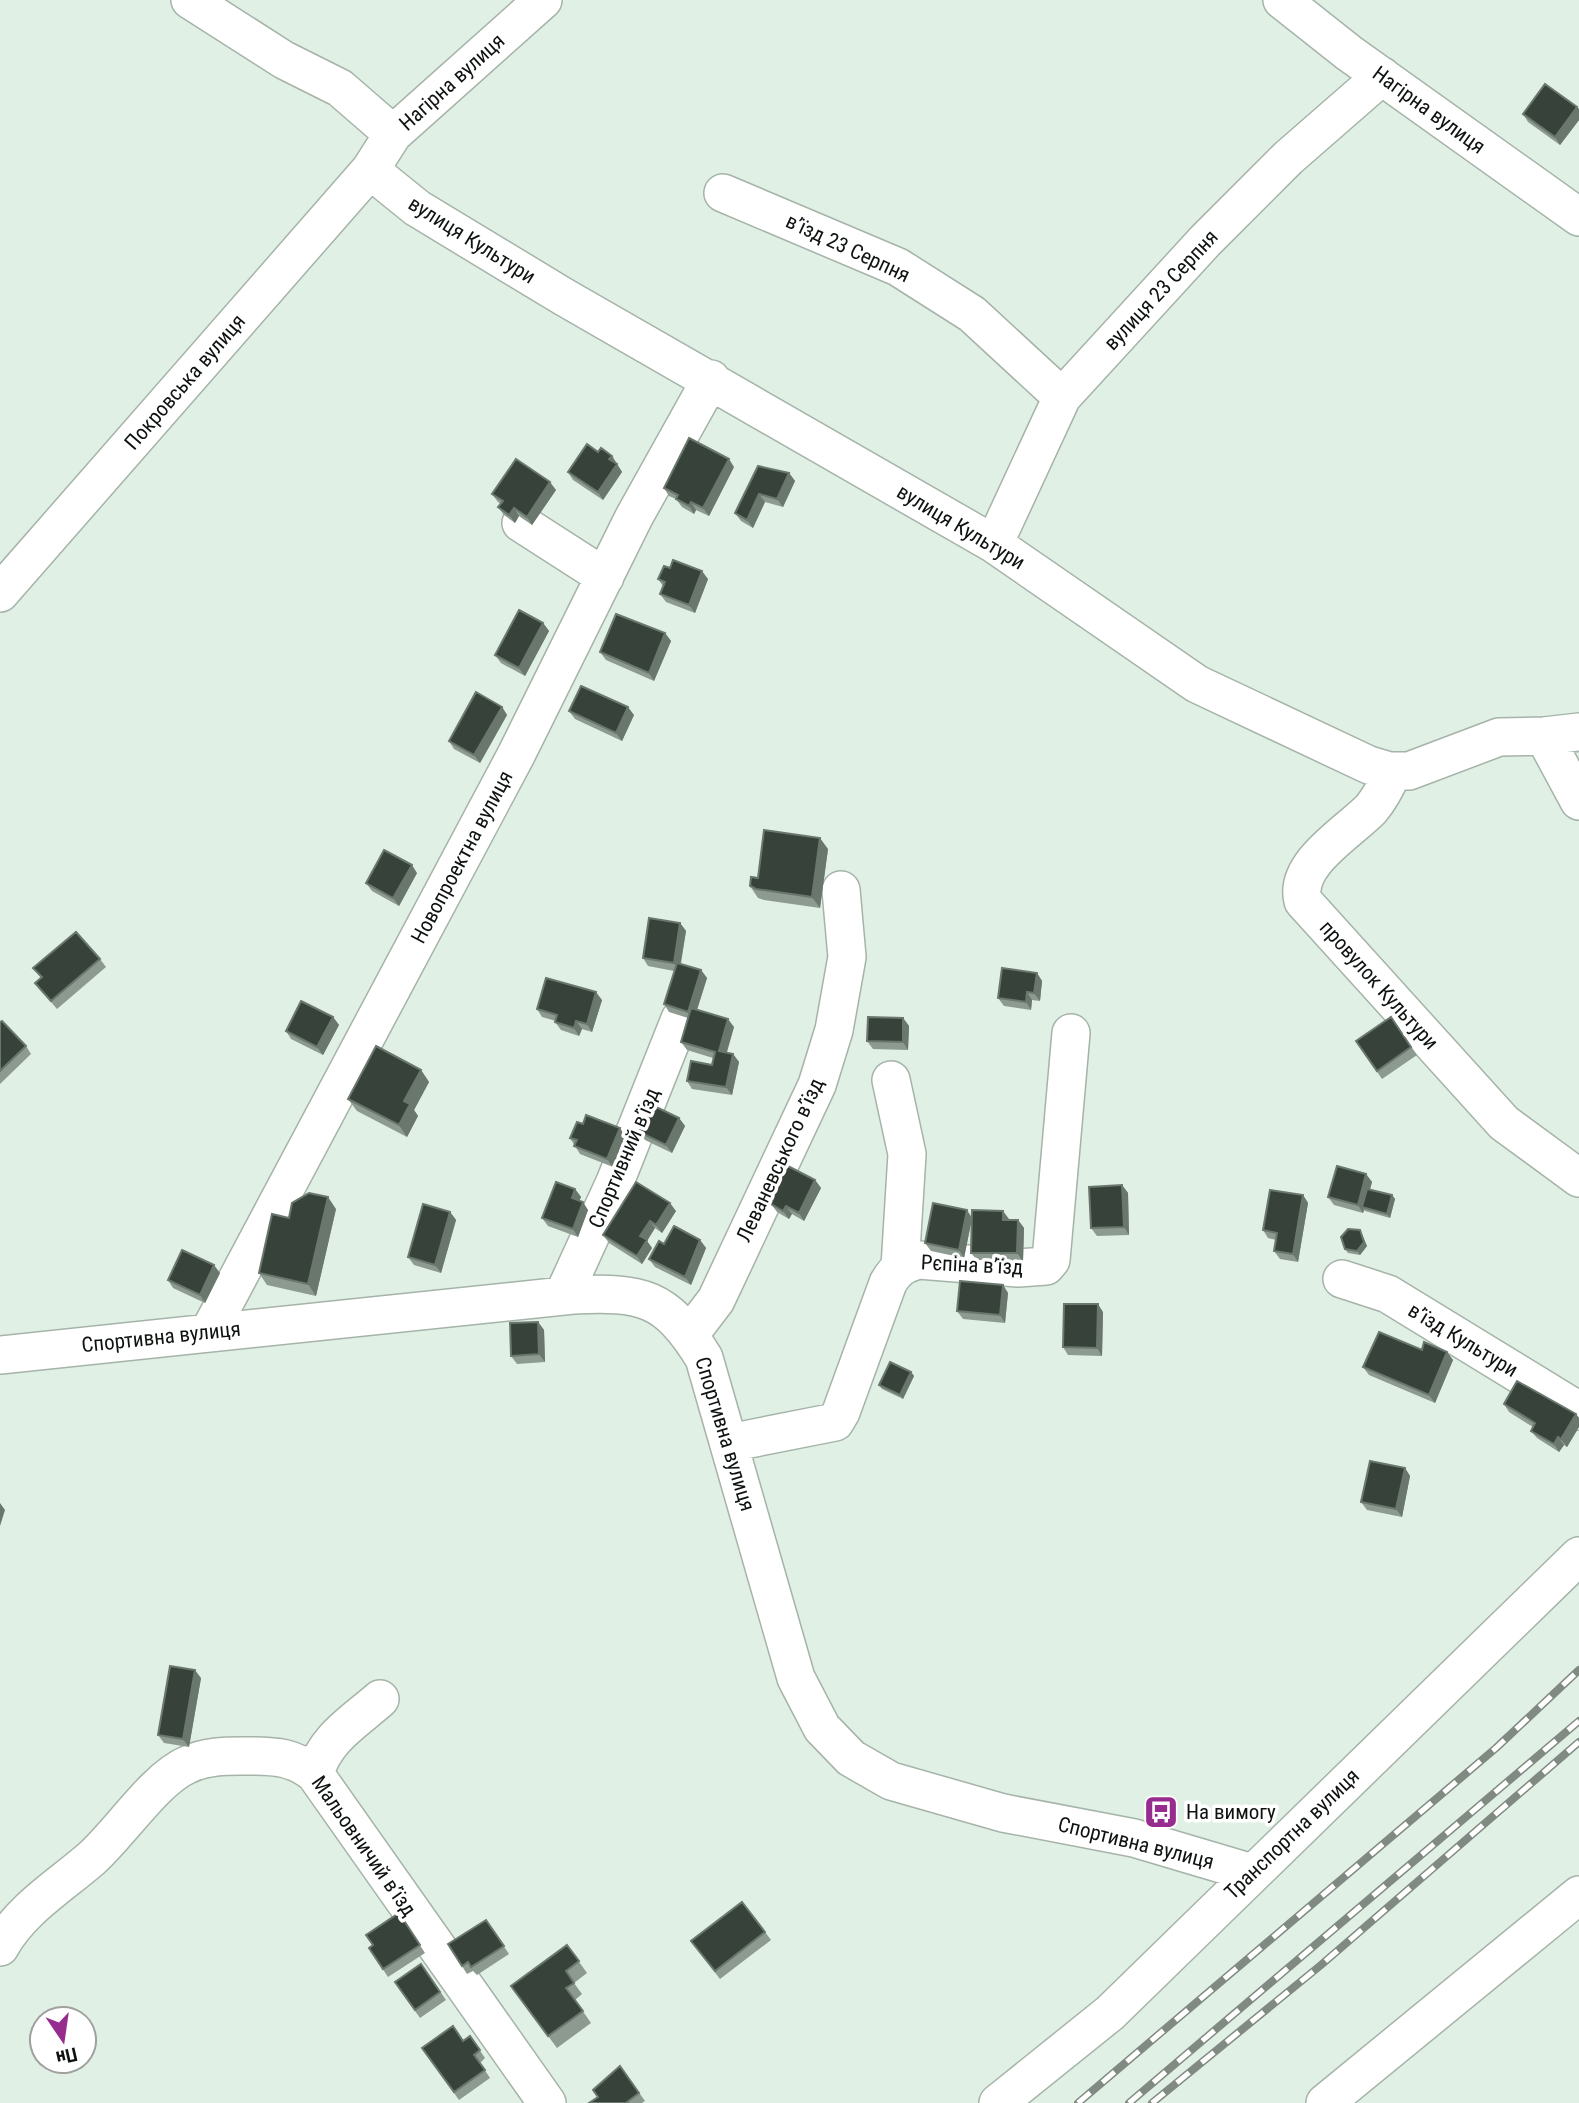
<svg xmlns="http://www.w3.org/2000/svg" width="1579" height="2103" font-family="'Roboto Condensed',sans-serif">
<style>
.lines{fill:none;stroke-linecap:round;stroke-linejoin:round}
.minor-casing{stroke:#a5b3a8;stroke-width:40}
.minor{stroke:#fff;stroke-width:37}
.rail-casing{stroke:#808a82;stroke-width:8}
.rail{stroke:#fff;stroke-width:5;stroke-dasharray:16;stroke-linecap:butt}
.wall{fill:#8c9a8f}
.shaded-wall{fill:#6a776d}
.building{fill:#37433a;stroke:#6a776d;stroke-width:2}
.labels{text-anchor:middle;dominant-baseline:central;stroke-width:7;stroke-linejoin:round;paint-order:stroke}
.street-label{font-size:21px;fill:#0e130f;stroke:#fff}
.poi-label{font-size:21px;fill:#0e130f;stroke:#fff;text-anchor:start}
</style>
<rect width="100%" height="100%" fill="#e1f0e4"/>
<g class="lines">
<!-- minor casing -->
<g class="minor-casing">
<path id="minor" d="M190,0L284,60L340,88L393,134
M1282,0L1349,53L1579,217
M370,170L417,208L564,297L994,544L1197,684L1369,765L1389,771H1409L1499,737L1544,736L1579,732
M723,193L898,267L972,314L1062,397
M521,523L605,577
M994,544L1062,397L1205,241L1288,158L1382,76
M0,593L370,170L393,134L543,0
M1544,736L1579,801
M1393,771C1387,785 1381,797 1371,809C1349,832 1293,864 1303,901L1504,1123L1579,1178
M891,1080L907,1154L900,1267
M1342,1279L1388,1294L1579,1411
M563,1296L615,1182L680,1019
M209,1332L516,755L634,517L711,379
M690,1334L716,1300L817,1085L834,1030L847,957L841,890
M0,1355L573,1295C642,1292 666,1296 704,1358L796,1678L822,1728L851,1758L891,1781L1003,1813L1134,1838L1252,1873
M729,1443L835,1422L841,1412L888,1283C896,1269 903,1264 919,1260L1018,1268L1046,1266L1051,1260L1071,1033
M315,1774C324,1739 354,1722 380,1699
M0,1947C21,1909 60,1886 92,1858C120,1833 155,1779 187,1765C207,1755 229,1756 250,1756C276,1756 294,1757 315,1774L547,2103
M998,2103L1110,2013L1579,1556
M1325,2103L1579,1895"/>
</g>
<!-- minor -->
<use href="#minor" class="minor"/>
<!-- rail casing -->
<g class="rail-casing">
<path id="rail" d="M1078,2103L1496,1748L1579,1670
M1129,2103L1579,1721
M1152,2103L1321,1965L1579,1742"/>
</g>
<!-- rail -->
<use href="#rail" class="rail"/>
</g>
<!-- wall -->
<path class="wall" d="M1577,107L1579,109V120L1560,145L1528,122L1523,114Z
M598,452L612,456L622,472L603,500L573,480L568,472Z
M758,466L789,473L795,481L783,507L765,502L753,528L741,521L735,513Z
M734,467L709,516L696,510L694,514L682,507L676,499L669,496L664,488Z
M556,490L532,525L519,516L515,523L504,515L498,507L501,504L498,502L492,494Z
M658,579H708L695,613L666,602L660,594L663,586Z
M543,623L549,631L525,676L501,663L495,655Z
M665,633L671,641L654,681L606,660L600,652Z
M502,707L507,715L480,763L454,749L449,741Z
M569,711L634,715L622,741L575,719Z
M828,849L820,908L764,900L758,898L750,886L758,878Z
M417,873L399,906L372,891L366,883Z
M680,923L686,931L681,964L701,970L707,978L697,1010L734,1027L726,1053L733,1054L739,1062L732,1095L692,1089L687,1081L712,1065L713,1058L687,1050L681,1042L688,1018L669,1012L664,1004L674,971L648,966L643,958Z
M100,959L106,967L57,1009L35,983L41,978L33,968Z
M1037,973L1042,981L1040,1001L1032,1000L1031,1010L1004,1006L998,998Z
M602,1000L592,1032L582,1029L579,1036L561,1030L555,1022L556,1021L542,1017L537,1009Z
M333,1017L339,1025L323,1055L291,1039L286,1031Z
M1391,1017L1417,1055L1382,1079L1356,1041Z
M903,1018L909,1026L908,1050L873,1049L867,1041Z
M0,1022L26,1046L31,1054L0,1084Z
M421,1070L429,1082L414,1110L418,1116L407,1137L357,1111L348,1099Z
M679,1118L685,1126L672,1153L645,1140L639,1132Z
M625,1136L613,1167L580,1154L570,1138Z
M1366,1174L1372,1182L1370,1189L1392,1195L1395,1199L1390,1218L1365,1211L1364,1210L1363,1213L1334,1205L1328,1197Z
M815,1180L821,1188L804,1221L792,1214L789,1219L777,1212L771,1204L772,1203L768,1196Z
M1122,1185L1128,1193L1129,1235L1097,1236L1091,1228Z
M575,1189L581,1197L579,1201L588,1210L578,1237L548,1226L542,1218Z
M1303,1195L1308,1203L1298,1262L1280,1259L1274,1251L1276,1240L1268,1238L1263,1230Z
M336,1209L316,1296L267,1285L259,1273L289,1218Z
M676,1211L662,1233L655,1228L647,1241L652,1248L642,1264L609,1243L603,1235Z
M450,1212L456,1220L441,1273L414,1265L408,1257Z
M972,1218L1009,1219V1220H1018L1024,1228L1023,1261L977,1260L971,1253L972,1219L964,1258L931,1251L925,1243Z
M1360,1230L1367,1246L1360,1255L1348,1253L1345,1249Z
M700,1240L706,1248L691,1285L655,1267L649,1259L664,1244Z
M220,1273L205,1303L173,1288L168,1280Z
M1003,1285L1008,1293L1005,1323L963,1319L957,1311Z
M1103,1312L1102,1356L1068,1355L1063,1347Z
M538,1322L544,1330L545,1362L517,1364L511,1356Z
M1422,1350L1447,1352L1453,1360L1435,1403L1369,1375L1363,1367Z
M911,1372L914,1376L903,1399L882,1389L879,1385Z
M1504,1404L1576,1414L1579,1418V1427L1567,1447L1564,1445L1559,1452L1537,1438L1531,1431L1533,1427L1509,1412Z
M1405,1468L1410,1476L1402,1517L1367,1510L1361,1502Z
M201,1678L189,1747L164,1743L158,1735Z
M399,1913L425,1953L388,1977L369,1948L373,1945Z
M486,1920L509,1954L477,1975L473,1971L467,1974L448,1944Z
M765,1932L771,1940L720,1979L691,1941Z
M567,1945L587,1973L574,1983L582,1994L575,2000L591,2023L557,2048L511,1986Z
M421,1964L446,2000L420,2018L395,1982Z
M470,2036L485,2058L480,2063L490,2078L459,2100L422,2048L463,2041Z
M620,2066L645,2101L642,2103H589L598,2097Z"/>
<!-- shaded-wall -->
<path class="shaded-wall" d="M1577,107L1579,109V120L1560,145L1555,137Z
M612,456L622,472L603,500L598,492L609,459Z
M729,459L734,467L709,516L703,508Z
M789,473L795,481L783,507L777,499Z
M550,482L556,490L532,525L527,517Z
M759,494L765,502L753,528L747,520Z
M691,502L696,510L694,514L689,506Z
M514,508L519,516L515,523L509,515Z
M702,571L708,579L695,613L689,605Z
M543,623L549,631L525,676L519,668Z
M665,633L671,641L654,681L649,673Z
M502,707L507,715L480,763L474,755Z
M628,707L634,715L622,741L616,733Z
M820,838L828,849L820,908L812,897Z
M412,865L417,873L399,906L393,898Z
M680,923L686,931L679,971L674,963Z
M701,970L707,978L694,1019L688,1012Z
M1037,973L1042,981L1040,1001L1034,993Z
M596,992L602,1000L592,1032L587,1024Z
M1027,992L1032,1000L1031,1010L1026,1002Z
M333,1017L339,1025L323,1055L317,1047Z
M903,1018L909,1026L908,1050L903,1042Z
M728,1019L734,1027L725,1059L719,1051Z
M576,1021L582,1029L579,1036L574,1028Z
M733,1054L739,1062L732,1095L726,1087Z
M421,1070L429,1082L414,1110L418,1116L407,1137L399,1125L404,1101Z
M679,1118L685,1126L672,1153L666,1145Z
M620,1128L625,1136L613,1167L607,1159Z
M1366,1174L1372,1182L1365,1208L1362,1207L1364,1210L1363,1213L1358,1205Z
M815,1180L821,1188L804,1221L799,1213Z
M1122,1185L1128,1193L1129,1235L1124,1227Z
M575,1189L581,1197L577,1206L572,1198Z
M1303,1195L1308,1203L1298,1262L1293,1254Z
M1392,1195L1395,1199L1390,1218L1387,1214Z
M328,1197L336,1209L316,1296L308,1284Z
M583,1202L588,1210L578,1237L573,1229Z
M670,1203L676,1211L662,1233L656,1225Z
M786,1206L792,1214L789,1219L783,1211Z
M967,1210L972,1218L964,1258L959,1250Z
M1003,1211L1009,1219L1008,1228L1003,1220Z
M450,1212L456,1220L441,1273L435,1265Z
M1018,1220L1024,1228L1023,1261L1017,1253Z
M650,1221L655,1228L647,1241L652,1248L642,1264L637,1256L640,1236Z
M1360,1230L1367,1246L1360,1255L1357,1251Z
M700,1240L706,1248L691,1285L685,1277Z
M214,1265L220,1273L205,1303L200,1295Z
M1003,1285L1008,1293L1005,1323L1000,1315Z
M1098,1304L1103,1312L1102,1356L1097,1348Z
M538,1322L544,1330L545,1362L539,1354Z
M1447,1352L1453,1360L1435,1403L1429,1395Z
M911,1372L914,1376L903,1399L900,1395Z
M1576,1414L1579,1418V1427L1567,1447L1561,1439Z
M1558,1437L1564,1445L1559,1452L1554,1444Z
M1405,1468L1410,1476L1402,1517L1396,1509Z
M0,1503L5,1510L0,1526Z
M195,1670L201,1678L189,1747L183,1739Z"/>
<!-- building -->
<path class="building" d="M1545,84L1577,107L1555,137L1523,114Z
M689,438L729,459L703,508L691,502L689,506L676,499L678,495L664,488Z
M587,444L598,452L601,448L612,456L609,459L617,464L598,492L568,472Z
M516,459L550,482L527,517L514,508L509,515L498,507L503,501L492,494Z
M758,466L789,473L777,499L759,494L747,520L735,513Z
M673,560L702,571L689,605L660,594L665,582L658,579L664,566L670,568Z
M519,610L543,623L519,668L495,655Z
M616,614L665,633L649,673L600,652Z
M581,686L628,707L616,733L569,711Z
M476,692L502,707L474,755L449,741Z
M764,830L820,838L812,897L756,889L750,886L751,877L758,878Z
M384,850L412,865L393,898L366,883Z
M649,918L680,923L674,963L643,958Z
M76,932L100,959L51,1001L35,983L42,977L33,968Z
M677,963L701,970L688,1012L664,1004Z
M1002,968L1037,973L1034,993L1027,992L1026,1002L998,998Z
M546,978L596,992L587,1024L576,1021L574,1028L555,1022L557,1015L537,1009Z
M301,1001L333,1017L317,1047L286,1031Z
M691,1008L728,1019L719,1051L733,1054L726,1087L687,1081L691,1061L712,1065L715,1052L681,1042Z
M868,1017L903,1018V1042L867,1041Z
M1391,1017L1411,1047L1377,1071L1356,1041Z
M2,1021L26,1046L0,1071V1022Z
M376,1046L421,1070L404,1101L410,1104L399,1125L348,1099Z
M652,1105L679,1118L666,1145L639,1132Z
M586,1115L620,1128L607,1159L574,1146L577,1140L570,1138L577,1122L583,1124Z
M784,1164L815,1180L799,1213L786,1206L783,1211L771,1204L773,1199L768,1196Z
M1337,1166L1366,1174L1358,1205L1328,1197Z
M556,1182L575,1189L572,1198L583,1202L573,1229L542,1218Z
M636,1182L670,1203L656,1225L650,1221L640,1236L647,1240L637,1256L603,1235Z
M1122,1185L1124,1227L1091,1228L1089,1187Z
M1367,1189L1392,1195L1387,1214L1362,1207Z
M1270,1190L1303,1195L1293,1254L1274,1251L1277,1233L1263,1230Z
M309,1193L328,1197L308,1284L259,1273L272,1214L289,1218L292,1203Z
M933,1203L967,1210L959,1250L925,1243Z
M423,1204L450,1212L435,1265L408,1257Z
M972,1210L1003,1211V1220H1018L1017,1253H971Z
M674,1226L700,1240L685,1277L649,1259L659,1241L664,1244Z
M1348,1229L1360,1230L1364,1242L1357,1251L1345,1249L1341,1237Z
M182,1250L214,1265L200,1295L168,1280Z
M960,1281L1003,1285L1000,1315L957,1311Z
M1064,1304H1098L1097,1348L1063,1347Z
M538,1322L539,1354L511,1356L510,1323Z
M1379,1332L1422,1350L1424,1342L1447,1352L1429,1395L1363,1367Z
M890,1362L911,1372L900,1395L879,1385Z
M1517,1381L1576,1414L1561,1439L1558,1437L1554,1444L1531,1431L1535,1423L1504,1404Z
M1370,1461L1405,1468L1396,1509L1361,1502Z
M170,1666L195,1670L183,1739L158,1735Z
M742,1902L765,1932L715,1971L691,1941Z
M399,1913L420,1945L383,1969L369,1948L373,1945L366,1935Z
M486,1920L504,1946L471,1967L468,1962L462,1966L448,1944Z
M567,1945L579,1961L566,1971L574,1983L566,1988L583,2011L548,2036L511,1986Z
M421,1964L440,1992L415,2010L395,1982Z
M453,2026L463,2041L470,2036L480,2050L474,2055L485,2070L454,2092L422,2048Z
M620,2066L639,2093L627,2102L628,2103H589L598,2097L593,2090Z"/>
<!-- icons -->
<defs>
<g id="bus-square" transform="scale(1.75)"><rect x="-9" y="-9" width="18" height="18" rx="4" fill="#972c8f" stroke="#fff"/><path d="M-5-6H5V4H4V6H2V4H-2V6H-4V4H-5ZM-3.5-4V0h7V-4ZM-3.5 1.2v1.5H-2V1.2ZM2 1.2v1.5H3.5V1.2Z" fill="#fff"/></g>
</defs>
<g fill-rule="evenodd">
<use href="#bus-square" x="1161" y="1812"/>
</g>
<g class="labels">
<!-- street labels -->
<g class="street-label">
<text transform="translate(452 82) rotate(-42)">Нагірна вулиця</text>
<text transform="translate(1429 110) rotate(36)">Нагірна вулиця</text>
<text transform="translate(472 240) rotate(32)">вулиця Культури</text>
<text transform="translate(848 248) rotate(25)">в’їзд 23 Серпня</text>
<text transform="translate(1161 290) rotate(-47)">вулиця 23 Серпня</text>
<text transform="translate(185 382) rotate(-49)">Покровська вулиця</text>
<text transform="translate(961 527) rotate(31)">вулиця Культури</text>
<text transform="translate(462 857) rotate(-62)">Новопроектна вулиця</text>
<text transform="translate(1379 985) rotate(48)">провулок Культури</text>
<text transform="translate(624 1158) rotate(-67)">Спортивний в’їзд</text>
<text transform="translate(780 1160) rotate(-65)">Леваневського в’їзд</text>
<text transform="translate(972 1265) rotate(3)">Рєпіна в’їзд</text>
<text transform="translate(161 1337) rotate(-6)">Спортивна вулиця</text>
<text transform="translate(1463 1340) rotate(31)">в’їзд Культури</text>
<text transform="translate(725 1434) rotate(73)">Спортивна вулиця</text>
<text transform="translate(1292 1834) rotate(-44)">Транспортна вулиця</text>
<text transform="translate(1136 1843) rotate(14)">Спортивна вулиця</text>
<text transform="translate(364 1846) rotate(55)">Мальовничий в’їзд</text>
</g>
<!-- poi labels -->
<g class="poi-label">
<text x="1186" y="1812">На вимогу</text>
</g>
</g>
<!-- north arrow -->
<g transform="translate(63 2040) rotate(167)"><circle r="33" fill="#ffffff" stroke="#9fa19f" stroke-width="2"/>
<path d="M0-5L12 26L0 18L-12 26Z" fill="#972c8f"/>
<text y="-10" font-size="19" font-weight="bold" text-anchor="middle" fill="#0e130f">Пн</text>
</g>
</svg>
